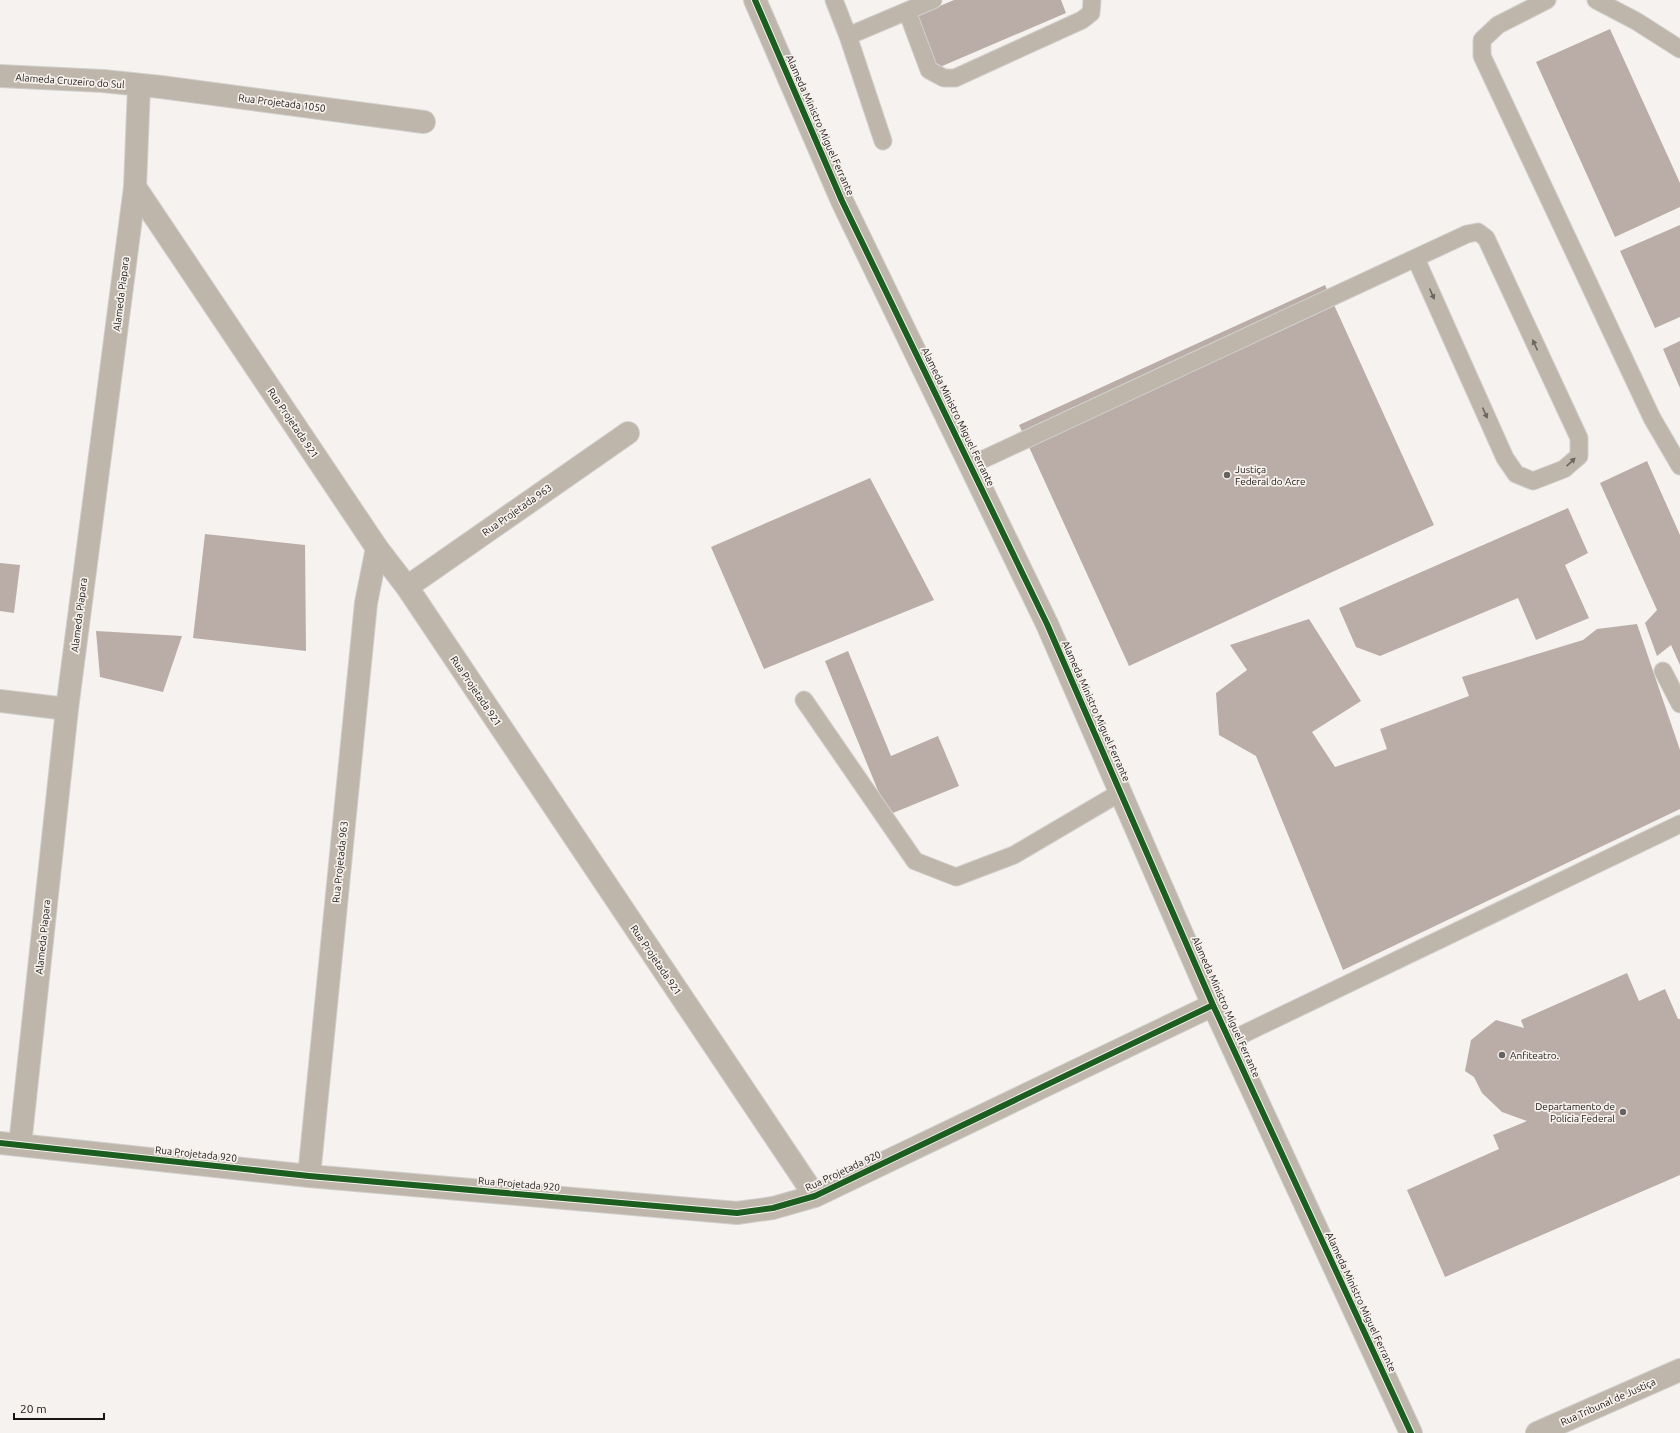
<svg xmlns="http://www.w3.org/2000/svg" width="1680" height="1433" font-family="Ubuntu,sans-serif">
<style>
.building{fill:#baada8}
.lines{fill:none;stroke-linecap:round;stroke-linejoin:round}
.service-casing{stroke:#d1cfcd;stroke-width:19}
.minor-casing{stroke:#d1cfcd;stroke-width:24}
.service{stroke:#beb6aa;stroke-width:17}
.minor{stroke:#beb6aa;stroke-width:22}
.cycleway-casing{stroke:#f7f1ed;stroke-width:8}
.cycleway{stroke:#1b5e20;stroke-width:6}
.oneway{fill:#6b665f}
.poi-dot{fill:#656361;stroke:#f7f1ed;stroke-width:1.5}
.labels{text-anchor:middle;dominant-baseline:central;stroke-width:3.5;stroke-linejoin:round;paint-order:stroke}
.street-label{font-size:10px;fill:#181614;stroke:#f7f1ed}
.poi-label{font-size:10px;fill:#181614;stroke:#f7f1ed;text-anchor:start}
</style>
<rect width="100%" height="100%" fill="#f5f2ef"/>
<!-- building -->
<path class="building" d="M954,0H1061L1066,13L933,70L911,18Z
M1610,29L1680,183V207L1615,237L1536,62Z
M1680,225V317L1655,328L1620,251Z
M1325,285L1434,525L1129,666L1019,425Z
M1680,341V388L1663,349Z
M1647,461L1680,535V665L1671,645L1657,656L1645,623L1657,610L1600,483Z
M870,478L934,600L764,669L711,547Z
M1568,508L1588,553L1565,565L1589,618L1536,640L1518,598L1380,656L1356,647L1339,608Z
M205,534L305,545L306,651L193,638Z
M0,563L20,565L14,613L0,611Z
M1309,619L1361,701L1312,732L1335,767L1387,749L1380,729L1469,696L1462,677L1583,640L1597,629L1637,624L1680,750V809L1343,970L1256,756L1219,735L1216,693L1247,670L1230,645Z
M96,631L182,636L163,692L100,677Z
M848,651L891,756L938,736L959,786L888,815L825,661Z
M1627,973L1639,1001L1665,989L1678,1019H1680V1175L1445,1277L1407,1190L1499,1149L1493,1135L1527,1121L1502,1112L1482,1093L1474,1077L1465,1071L1471,1040L1496,1020L1524,1028L1521,1020Z"/>
<g class="lines">
<!-- service casing -->
<g class="service-casing">
<path id="service" d="M834,0L848,36L883,141
M1547,0L1498,25L1482,40V56L1652,418L1680,466
M1596,0L1636,21L1680,49
M907,11L929,70L944,78H955L1082,20L1091,13L1092,0
M848,36L933,0
M971,465L1467,234L1478,232L1486,238L1579,438V456L1564,469L1533,481L1516,474L1505,458L1416,259
M1663,671L1680,704
M804,700L915,861L956,877L1014,855L1121,792
M1229,1041L1680,824"/>
</g>
<!-- minor casing -->
<g class="minor-casing">
<path id="minor" d="M755,0L842,201L1047,624L1213,1005L1411,1433
M0,76L103,81L161,87L424,122
M135,187L377,548L407,587L815,1196
M407,587L628,433
M0,701L67,709
M0,1143L309,1176L737,1213L773,1208L815,1196L1213,1005
M20,1145L67,709L135,187L139,86
M309,1176L366,603L377,548
M1537,1433L1680,1370"/>
</g>
<!-- service -->
<use href="#service" class="service"/>
<!-- minor -->
<use href="#minor" class="minor"/>
<!-- cycleway casing -->
<g class="cycleway-casing">
<path id="cycleway" d="M755,0L842,201L1047,624L1213,1005L1411,1433
M0,1143L309,1176L737,1213L773,1208L815,1196L1213,1005"/>
</g>
<!-- cycleway -->
<use href="#cycleway" class="cycleway"/>
</g>
<!-- one-way arrows -->
<defs><path id="oneway-solid" d="M-6-.8H1V-3.2L6.5 0L1 3.2V.8H-6Z"/></defs>
<g class="oneway">
<use href="#oneway-solid" transform="translate(1432 294) rotate(66)"/>
<use href="#oneway-solid" transform="translate(1535 345) rotate(-115)"/>
<use href="#oneway-solid" transform="translate(1485 413) rotate(66)"/>
<use href="#oneway-solid" transform="translate(1571 462) rotate(-43)"/>
</g>
<!-- markers -->
<g class="poi-dot">
<circle cx="1227" cy="475" r="4"/>
<circle cx="1502" cy="1055" r="4"/>
<circle cx="1623" cy="1112" r="4"/>
</g>
<g class="labels">
<!-- street labels -->
<g class="street-label">
<text transform="translate(70 81) rotate(4)">Alameda Cruzeiro do Sul</text>
<text transform="translate(282 103) rotate(7)">Rua Projetada 1050</text>
<text transform="translate(820 125) rotate(66)">Alameda Ministro Miguel Ferrante</text>
<text transform="translate(121 294) rotate(-83)">Alameda Piapara</text>
<text transform="translate(958 417) rotate(64)">Alameda Ministro Miguel Ferrante</text>
<text transform="translate(293 423) rotate(56)">Rua Projetada 921</text>
<text transform="translate(517 510) rotate(-35)">Rua Projetada 963</text>
<text transform="translate(79 615) rotate(-83)">Alameda Piapara</text>
<text transform="translate(476 691) rotate(56)">Rua Projetada 921</text>
<text transform="translate(1096 711) rotate(66)">Alameda Ministro Miguel Ferrante</text>
<text transform="translate(340 862) rotate(-84)">Rua Projetada 963</text>
<text transform="translate(43 937) rotate(-84)">Alameda Piapara</text>
<text transform="translate(656 960) rotate(56)">Rua Projetada 921</text>
<text transform="translate(1226 1007) rotate(66)">Alameda Ministro Miguel Ferrante</text>
<text transform="translate(196 1154) rotate(6)">Rua Projetada 920</text>
<text transform="translate(843 1171) rotate(-25)">Rua Projetada 920</text>
<text transform="translate(519 1184) rotate(5)">Rua Projetada 920</text>
<text transform="translate(1361 1302) rotate(65)">Alameda Ministro Miguel Ferrante</text>
<text transform="translate(1608 1402) rotate(-24)">Rua Tribunal de Justiça</text>
</g>
<!-- poi labels -->
<g class="poi-label">
<text x="1235" y="469">Justiça<tspan x="1235" dy="12">Federal do Acre</tspan></text>
<text x="1510" y="1055">Anfiteatro.</text>
<text x="1615" y="1106" text-anchor="end">Departamento de<tspan x="1615" dy="12">Polícia Federal</tspan></text>
</g>
</g>
<!-- scale -->
<path d="M14 1413v6h90v-6" fill="none" stroke="#181614" stroke-width="2"/>
<text x="20" y="1413" font-size="12" fill="#181614" stroke="#f7f1ed" stroke-width="3" paint-order="stroke">20 m</text>
</svg>
